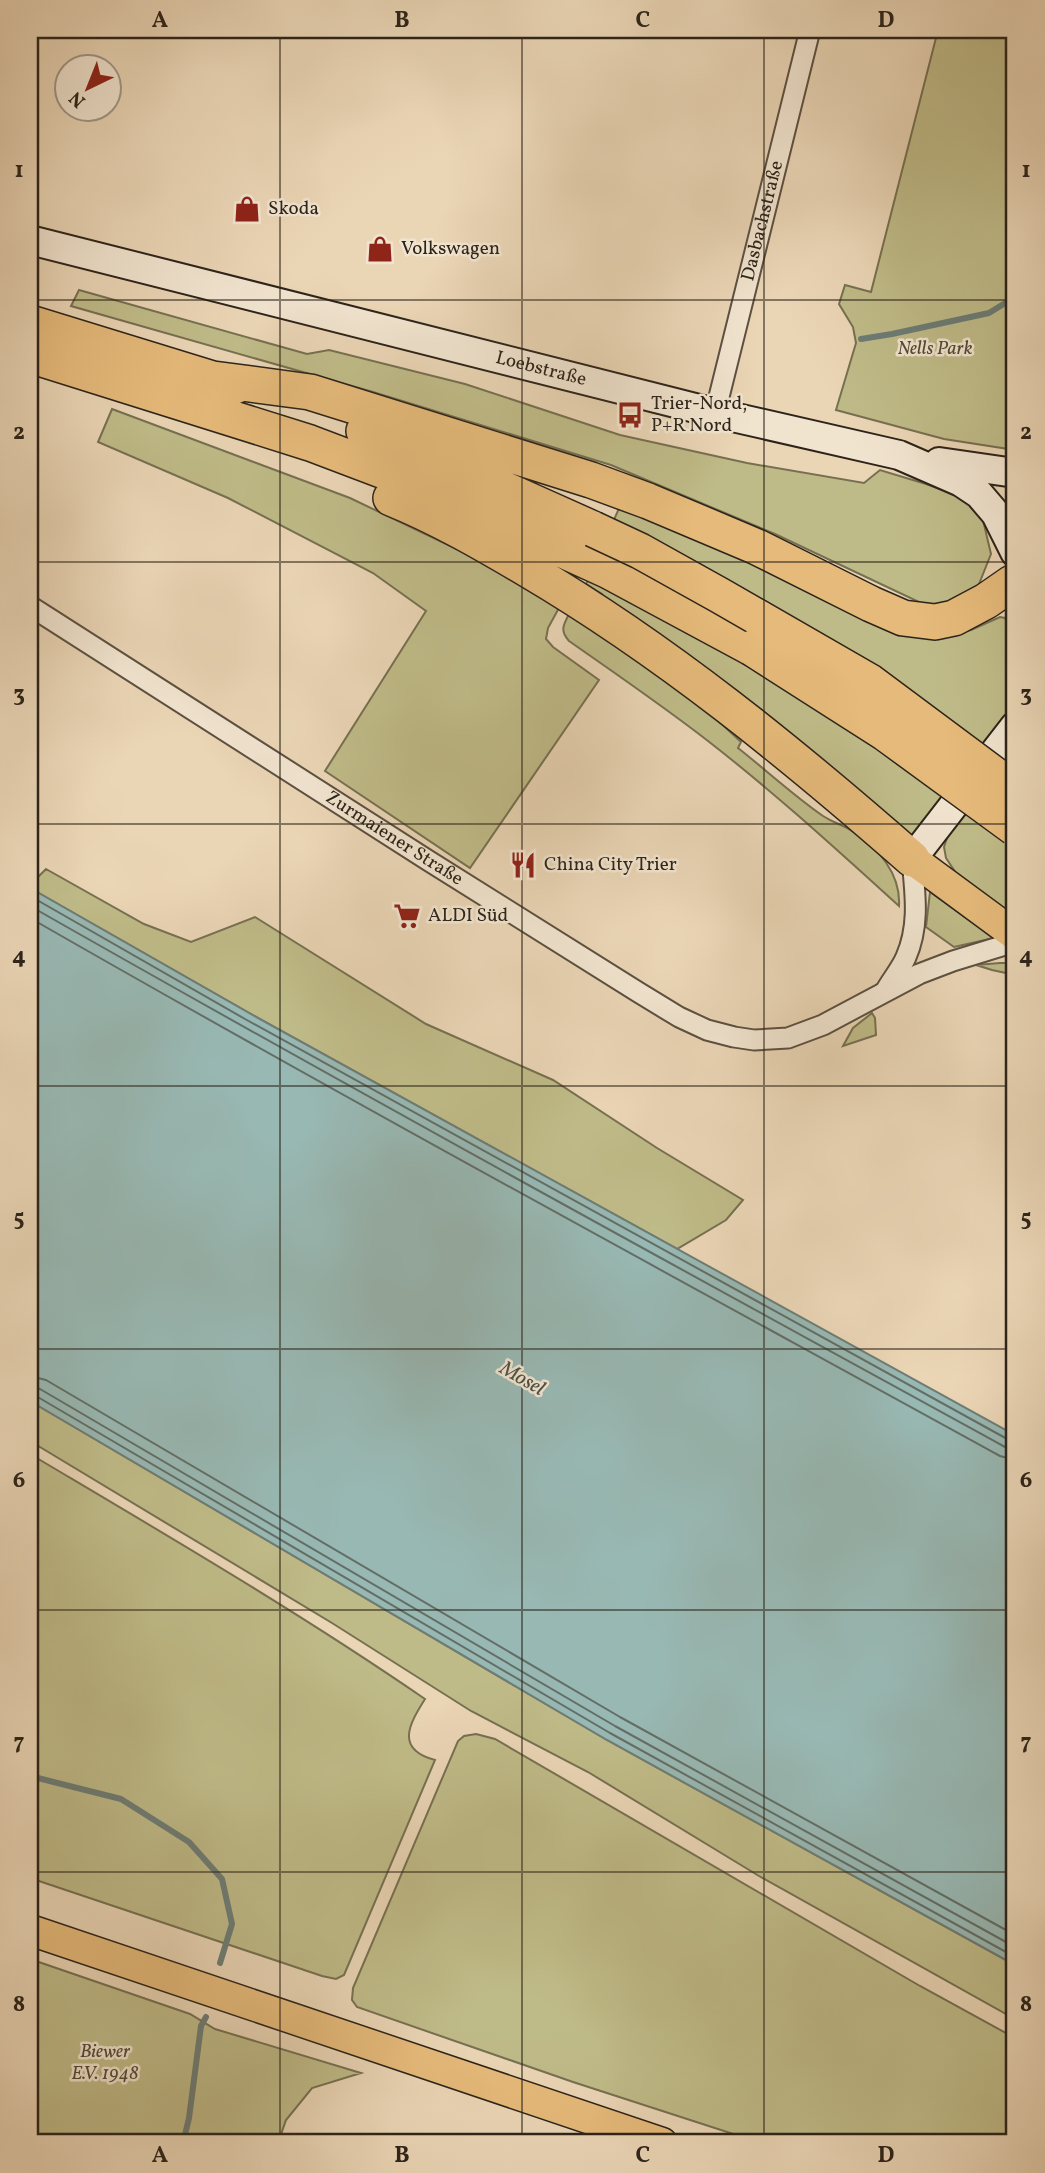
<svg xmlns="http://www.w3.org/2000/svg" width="1045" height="2173" font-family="Vollkorn,serif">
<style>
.green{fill:#bfbb88;stroke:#767051;stroke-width:2}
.water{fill:#98b8b3;stroke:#6d7d76;stroke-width:2}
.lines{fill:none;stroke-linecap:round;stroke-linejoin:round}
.shore{stroke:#626e66;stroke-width:2}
.stream{stroke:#6d7d76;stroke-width:6}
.minor-casing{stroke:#5c5041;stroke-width:23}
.secondary-casing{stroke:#2c241a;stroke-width:32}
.primary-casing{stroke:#2c241a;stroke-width:33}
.motorway-casing{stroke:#2c241a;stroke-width:38}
.minor{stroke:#f1e4cf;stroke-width:19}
.secondary{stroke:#f1e4cf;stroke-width:28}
.primary{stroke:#e5ba7a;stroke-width:30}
.motorway{stroke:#e5ba7a;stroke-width:35}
.motorway-bridge-casing{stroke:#2c241a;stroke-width:38;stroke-linecap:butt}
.motorway-bridge{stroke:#e5ba7a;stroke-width:35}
.grid{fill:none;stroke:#2c241a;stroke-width:2;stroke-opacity:0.55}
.labels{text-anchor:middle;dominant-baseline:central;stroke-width:5;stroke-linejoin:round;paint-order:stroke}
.poi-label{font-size:19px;fill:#2c241a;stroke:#f1e4cf;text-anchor:start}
.street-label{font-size:19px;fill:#2c241a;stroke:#f1e4cf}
.park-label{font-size:19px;font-style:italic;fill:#514a36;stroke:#f1e4cf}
.water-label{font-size:21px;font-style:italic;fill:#4c5048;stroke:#f1e4cf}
.neatline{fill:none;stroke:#2c241a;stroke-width:2.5}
.grid-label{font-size:23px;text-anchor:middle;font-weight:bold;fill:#2c241a}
</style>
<rect width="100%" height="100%" fill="#ead5b5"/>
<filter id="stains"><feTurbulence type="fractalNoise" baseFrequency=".00286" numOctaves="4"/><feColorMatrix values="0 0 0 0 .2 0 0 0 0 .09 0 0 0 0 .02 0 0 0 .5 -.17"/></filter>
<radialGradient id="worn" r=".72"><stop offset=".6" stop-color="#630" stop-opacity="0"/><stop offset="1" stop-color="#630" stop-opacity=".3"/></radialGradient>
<!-- green -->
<path class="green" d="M938,30H1015V450L944,439L836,410L856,343L853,327L839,304L845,285L871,292Z
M79,290L307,354L329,350L465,384L620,435L747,463L864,483L880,470L926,484L962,497L983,520L991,554L979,584L964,601L945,608L921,603L775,534L611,465L373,392L71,306Z
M112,409L350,498L515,577L560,606L548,628L546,639L553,647L599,680L470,868L325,771L426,611L373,573L228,498L98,442Z
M620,506L952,634L971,630L1000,617L1005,618L1015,640V709L1008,722L913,839L598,599L602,594L586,584Z
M570,612L711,714L741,742L738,748C766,770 794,796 823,816C832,822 843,825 852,831C878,847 901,874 899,906C837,850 775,793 708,741C663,706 616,674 569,641C559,630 564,624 570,612Z
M1015,743V910L1005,909L960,879L946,858L944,847L950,829Z
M46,869L144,924L191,942L255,917L426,1024L553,1080L657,1148L743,1200L726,1220L677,1249L249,1013L30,888V885Z
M930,892L994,938L954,947L926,927Z
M1000,963H1015V975L992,970L976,965Z
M872,1013L875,1018L876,1035L843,1046L853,1028Z
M30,1401L607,1740L1015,1965V2019L759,1876L588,1772L471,1711L332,1623L30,1441Z
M30,1454C163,1533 297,1611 425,1699C410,1723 394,1749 435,1760L344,1975L336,1979L322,1976L30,1878Z
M476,1734L495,1739L920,1986L1015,2038V2143H761L573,2082L357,2007L352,2000L353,1988L458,1741L464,1736Z
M30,1959L190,2014L215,2029L361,2073L312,2088L286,2120L278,2143H171L165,2141L164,2143H30Z"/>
<!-- water -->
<path class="water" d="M30,888L249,1013L1015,1435V1965L607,1740L30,1401Z"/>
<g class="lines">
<!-- shore -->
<path class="shore" d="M30,896L245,1019L1009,1440H1015
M30,906C353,1090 679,1268 1005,1447L1015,1449
M30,918C351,1102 676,1278 1000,1456L1015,1460
M30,1376L46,1380L620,1717L1015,1935
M30,1386L40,1389L615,1726L1015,1947
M30,1395L36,1396L610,1733L1015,1957"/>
<!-- stream -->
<path class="stream" d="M861,339L892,334L989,313L1015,297
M30,1776L121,1799L189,1842L222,1879L232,1924L220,1963
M183,2143L189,2118L201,2026L206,2017"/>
<!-- minor casing -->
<g class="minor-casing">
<g id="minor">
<path id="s1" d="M715,413L810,30"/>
<path id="s2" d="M30,606L429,861L638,992L679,1017L707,1030L734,1037L754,1040L788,1038L823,1025L919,974L953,961L1015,942"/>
<path d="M886,990C892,979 901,969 906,957C920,925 915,893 912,859"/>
</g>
</g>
<!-- secondary casing -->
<g class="secondary-casing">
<g id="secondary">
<path id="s3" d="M30,240L715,413L899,455L961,482L979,494L996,514L1015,552"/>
<path d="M939,462L1015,473"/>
<path d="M912,859L1015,726"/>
</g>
</g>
<!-- primary casing -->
<g class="primary-casing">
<path id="primary" d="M912,859L1015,935
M30,1930L662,2143"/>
</g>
<!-- motorway casing -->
<g class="motorway-casing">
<path id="motorway" d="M30,323L235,386
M30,355L310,443L413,482L609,571L752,648
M213,379L310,392L591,480L648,501L757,547L871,604L903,618L935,622L954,618L986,601L1012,583
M364,431L452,466L593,529
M391,498C438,517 483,543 527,569C666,651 791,753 912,859"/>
</g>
<!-- minor -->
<use href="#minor" class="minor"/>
<!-- secondary -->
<use href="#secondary" class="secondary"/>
<!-- primary -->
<use href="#primary" class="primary"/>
<!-- motorway -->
<use href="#motorway" class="motorway"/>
<!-- motorway-bridge casing -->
<g class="motorway-bridge-casing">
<path id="motorway-bridge" d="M593,529L640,551L719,595L870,682L1015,790
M752,648L885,733L1015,828"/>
</g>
<!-- motorway-bridge -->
<use href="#motorway-bridge" class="motorway-bridge"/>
</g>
<!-- grid -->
<path class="grid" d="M280,30V2143M522,30V2143M764,30V2143M30,300H1015M30,562H1015M30,824H1015M30,1086H1015M30,1349H1015M30,1610H1015M30,1872H1015"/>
<!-- icons -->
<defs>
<g id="shop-bare" transform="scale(2.1)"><path d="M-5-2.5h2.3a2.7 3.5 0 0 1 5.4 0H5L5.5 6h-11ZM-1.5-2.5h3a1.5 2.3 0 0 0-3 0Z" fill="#8f2418" stroke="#f1e4cf" stroke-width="2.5" paint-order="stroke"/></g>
<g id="bus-bare" transform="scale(2.1)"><path d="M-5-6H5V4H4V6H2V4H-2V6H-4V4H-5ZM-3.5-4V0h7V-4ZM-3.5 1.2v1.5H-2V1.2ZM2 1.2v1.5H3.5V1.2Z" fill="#8f2418" stroke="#f1e4cf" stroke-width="2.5" paint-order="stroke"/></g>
<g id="restaurant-bare" transform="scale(2.1)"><path d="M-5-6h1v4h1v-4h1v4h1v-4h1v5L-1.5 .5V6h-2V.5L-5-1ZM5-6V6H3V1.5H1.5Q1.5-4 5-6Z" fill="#8f2418" stroke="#f1e4cf" stroke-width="2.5" paint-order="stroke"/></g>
<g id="supermarket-bare" transform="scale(2.1)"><path d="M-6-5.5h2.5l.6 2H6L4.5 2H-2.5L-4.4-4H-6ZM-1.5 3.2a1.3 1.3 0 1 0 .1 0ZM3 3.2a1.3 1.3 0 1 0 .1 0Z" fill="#8f2418" stroke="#f1e4cf" stroke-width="2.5" paint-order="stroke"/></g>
</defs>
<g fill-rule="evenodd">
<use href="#shop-bare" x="247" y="209"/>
<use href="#shop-bare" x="380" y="249"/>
<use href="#bus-bare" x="630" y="415"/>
<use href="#restaurant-bare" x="523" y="865"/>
<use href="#supermarket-bare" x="407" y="916"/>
</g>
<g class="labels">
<!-- poi labels -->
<g class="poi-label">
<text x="268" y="209">Skoda</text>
<text x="401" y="249">Volkswagen</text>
<text x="651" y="404">Trier-Nord,<tspan x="651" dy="22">P+R Nord</tspan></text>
<text x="544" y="865">China City Trier</text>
<text x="428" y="916">ALDI Süd</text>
</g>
<!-- street labels -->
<g class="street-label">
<text stroke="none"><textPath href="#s1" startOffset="198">Dasbachstraße</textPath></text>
<text stroke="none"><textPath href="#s3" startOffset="527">Loebstraße</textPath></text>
<text stroke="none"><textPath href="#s2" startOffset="432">Zurmaiener Straße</textPath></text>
</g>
<!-- park labels -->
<g class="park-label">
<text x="935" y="349">Nells Park</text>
<text x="105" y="2052">Biewer<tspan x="105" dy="22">E.V. 1948</tspan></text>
</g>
<!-- water labels -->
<g class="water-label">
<text transform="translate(522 1379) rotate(30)">Mosel</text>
</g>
</g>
<!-- margin -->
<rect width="1045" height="2173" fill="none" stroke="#ead5b5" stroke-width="77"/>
<!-- north arrow -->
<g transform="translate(88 88) rotate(223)"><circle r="33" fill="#f1e4cf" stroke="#a29787" stroke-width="2"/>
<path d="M0-5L12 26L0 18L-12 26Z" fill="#8f2418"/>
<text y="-10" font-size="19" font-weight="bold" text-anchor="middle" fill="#2c241a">N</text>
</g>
<rect x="38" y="38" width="968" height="2096" class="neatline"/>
<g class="grid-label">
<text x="160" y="27">A</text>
<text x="402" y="27">B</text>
<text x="643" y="27">C</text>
<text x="886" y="27">D</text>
<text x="19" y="177">1</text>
<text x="1026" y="177">1</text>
<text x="19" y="439">2</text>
<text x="1026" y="439">2</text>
<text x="19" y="701">3</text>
<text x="1026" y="701">3</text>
<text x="19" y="963">4</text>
<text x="1026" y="963">4</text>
<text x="19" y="1225">5</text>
<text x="1026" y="1225">5</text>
<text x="19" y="1487">6</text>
<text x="1026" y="1487">6</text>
<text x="19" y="1749">7</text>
<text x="1026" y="1749">7</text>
<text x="19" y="2011">8</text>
<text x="1026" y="2011">8</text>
<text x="160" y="2162">A</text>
<text x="402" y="2162">B</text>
<text x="643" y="2162">C</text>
<text x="886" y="2162">D</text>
</g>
<rect width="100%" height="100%" filter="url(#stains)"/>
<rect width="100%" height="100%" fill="url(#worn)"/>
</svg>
